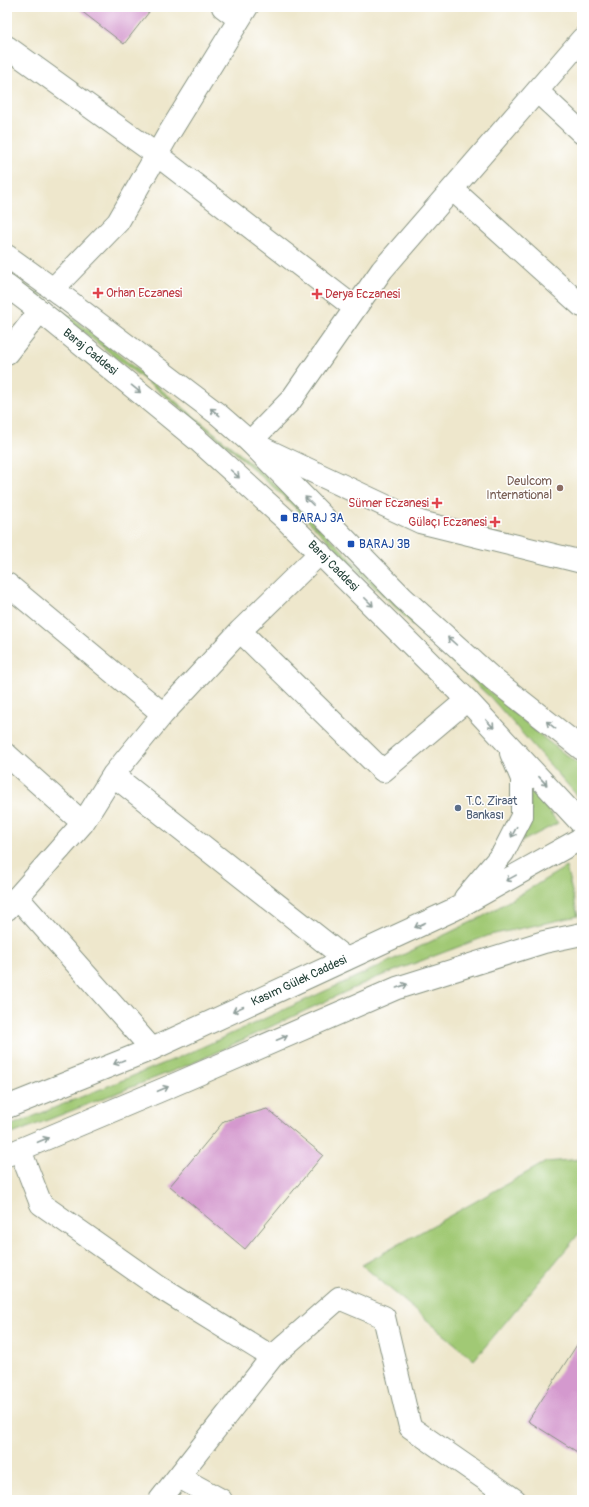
<svg xmlns="http://www.w3.org/2000/svg" width="589" height="1507" font-family="Pangolin,sans-serif">
<style>
.green{fill:#a1c975;stroke:#608354}
.building{fill:#d499ce}
.lines{fill:none;stroke-linecap:round;stroke-linejoin:round}
.minor-casing{stroke:#869280;stroke-width:24}
.secondary-casing{stroke:#869280;stroke-width:24}
.minor{stroke:#fff;stroke-width:22}
.secondary{stroke:#fff;stroke-width:22}
.oneway{stroke:#8f9e9a}
.health-dot{fill:#e0444e;stroke:#fff;stroke-width:1.5}
.education-dot{fill:#8d6e63;stroke:#fff;stroke-width:1.5}
.transit-dot{fill:#1a4fb4;stroke:#fff;stroke-width:1.5}
.service-dot{fill:#5c6f8a;stroke:#fff;stroke-width:1.5}
.labels{text-anchor:middle;dominant-baseline:central;stroke-width:3;stroke-linejoin:round;paint-order:stroke}
.health-label{font-size:12px;fill:#be3a42;stroke:#fff;text-anchor:start}
.street-label{font-size:12px;fill:#1f3d34;stroke:#fff}
.education-label{font-size:12px;fill:#785e54;stroke:#fff;text-anchor:end}
.transit-label{font-size:12px;fill:#164399;stroke:#fff;text-anchor:start}
.service-label{font-size:12px;fill:#4e5e75;stroke:#fff;text-anchor:start}
</style>
<rect width="100%" height="100%" fill="#fff"/>
<filter id="ink" filterUnits="userSpaceOnUse"><feTurbulence type="fractalNoise" baseFrequency=".025" numOctaves="2"/><feDisplacementMap in="SourceGraphic" scale="8" xChannelSelector="R" yChannelSelector="G"/><feConvolveMatrix kernelMatrix="1 2 1 2 8 2 1 2 1" color-interpolation-filters="sRGB"/></filter>
<filter id="wash" filterUnits="userSpaceOnUse"><feTurbulence type="fractalNoise" baseFrequency=".012" numOctaves="4" result="noise"/><feDisplacementMap in="SourceGraphic" scale="16" xChannelSelector="R" yChannelSelector="G"/><feGaussianBlur stdDeviation="0.9" result="paint"/><feColorMatrix in="noise" values="0 0 0 0 0 0 0 0 0 0 0 0 0 0 0 0 0 1.4 0 .05"/><feComposite in="paint" operator="in"/></filter>
<g filter="url(#wash)">
<rect width="100%" height="100%" fill="#eee7cc"/>
<!-- green -->
<path class="green" d="M7,271L86,328L235,450L284,492L416,624L494,695L545,739L582,767V798L581,800L491,698L414,626L281,494L233,451L179,407L82,331L7,275Z
M529,786L558,823L521,842L531,811Z
M566,867L578,916L490,935L373,979L193,1063L7,1136V1127L187,1054L369,971L482,917Z
M582,1159V1230L474,1360L362,1265L546,1162Z"/>
<g id="blocks">
<!-- building -->
<path class="building" d="M76,7H153L124,44Z
M267,1109L323,1155L245,1249L170,1186L224,1121Z
M582,1337V1455L528,1421Z"/>
</g>
</g>
<g filter="url(#ink)">
<use href="#blocks" fill-opacity="0" stroke="#869280" stroke-width="1"/>
<g class="lines">
<!-- minor casing -->
<g class="minor-casing">
<path id="minor" d="M223,7L239,19
M582,39L382,270L291,400L250,442L420,522L582,562
M7,47L157,155L355,308
M537,91L582,133
M452,189L582,306
M53,289L118,222L168,135L247,7
M7,353L40,311
M7,584L163,714
M240,631L383,771L467,700
M7,755L83,823
M113,775L346,959
M17,897L152,1049
M7,909L83,823L113,775L163,714L240,631L320,553
M20,1150L41,1204L159,1287L272,1357L339,1298L384,1317L410,1427L515,1500
M179,1477L221,1500
M160,1500L272,1357"/>
</g>
<!-- secondary casing -->
<g class="secondary-casing">
<path id="secondary" d="M7,256L53,289L219,415L250,442L403,598L493,679L582,749
M7,286L40,311L200,442L284,518L467,700L582,824
M465,898L503,853L522,816V779L511,753
M7,1107L152,1049L455,909L582,838
M7,1155L171,1086L397,988L544,942L582,934"/>
</g>
<!-- minor -->
<use href="#minor" class="minor"/>
<!-- secondary -->
<use href="#secondary" class="secondary"/>
</g>
<!-- one-way arrows -->
<defs><path id="oneway-shaft" d="M-6 0H5M1.5-3L5.5 0L1.5 3" fill="none" stroke-width="1.6" stroke-linecap="round" stroke-linejoin="round"/></defs>
<g class="oneway">
<use href="#oneway-shaft" transform="translate(136 389) rotate(39)"/>
<use href="#oneway-shaft" transform="translate(215 412) rotate(-142)"/>
<use href="#oneway-shaft" transform="translate(235 474) rotate(42)"/>
<use href="#oneway-shaft" transform="translate(309 501) rotate(-135)"/>
<use href="#oneway-shaft" transform="translate(369 602) rotate(45)"/>
<use href="#oneway-shaft" transform="translate(452 641) rotate(-138)"/>
<use href="#oneway-shaft" transform="translate(490 724) rotate(47)"/>
<use href="#oneway-shaft" transform="translate(551 725) rotate(-141)"/>
<use href="#oneway-shaft" transform="translate(543 781) rotate(47)"/>
<use href="#oneway-shaft" transform="translate(514 832) rotate(117)"/>
<use href="#oneway-shaft" transform="translate(511 878) rotate(151)"/>
<use href="#oneway-shaft" transform="translate(420 925) rotate(155)"/>
<use href="#oneway-shaft" transform="translate(402 986) rotate(-19)"/>
<use href="#oneway-shaft" transform="translate(238 1009) rotate(155)"/>
<use href="#oneway-shaft" transform="translate(282 1038) rotate(-23)"/>
<use href="#oneway-shaft" transform="translate(119 1062) rotate(158)"/>
<use href="#oneway-shaft" transform="translate(163 1089) rotate(-23)"/>
<use href="#oneway-shaft" transform="translate(43 1140) rotate(-23)"/>
</g>
</g>
<!-- markers -->
<g class="health-dot">
<path d="M96 287h4v4h4v4h-4v4h-4v-4h-4v-4h4z"/>
<path d="M315 288h4v4h4v4h-4v4h-4v-4h-4v-4h4z"/>
<path d="M435 497h4v4h4v4h-4v4h-4v-4h-4v-4h4z"/>
<path d="M493 516h4v4h4v4h-4v4h-4v-4h-4v-4h4z"/>
</g>
<circle class="education-dot" cx="560" cy="488" r="4"/>
<g class="transit-dot">
<rect x="280" y="514" width="8" height="8" rx="2"/>
<rect x="347" y="540" width="8" height="8" rx="2"/>
</g>
<circle class="service-dot" cx="458" cy="808" r="4"/>
<g class="labels">
<!-- health labels -->
<g class="health-label">
<text x="106" y="293">Orhan Eczanesi</text>
<text x="325" y="294">Derya Eczanesi</text>
<text x="429" y="503" text-anchor="end">Sümer Eczanesi</text>
<text x="487" y="522" text-anchor="end">Gülaçı Eczanesi</text>
</g>
<!-- street labels -->
<g class="street-label">
<text transform="translate(90 352) rotate(39)">Baraj Caddesi</text>
<text transform="translate(333 566) rotate(45)">Baraj Caddesi</text>
<text transform="translate(299 981) rotate(-25)">Kasım Gülek Caddesi</text>
</g>
<!-- education labels -->
<g class="education-label">
<text x="552" y="481">Deulcom<tspan x="552" dy="14">International</tspan></text>
</g>
<!-- transit labels -->
<g class="transit-label">
<text x="292" y="518">BARAJ 3A</text>
<text x="359" y="544">BARAJ 3B</text>
</g>
<!-- service labels -->
<g class="service-label">
<text x="466" y="801">T.C. Ziraat<tspan x="466" dy="14">Bankası</tspan></text>
</g>
</g>
<!-- margin -->
<rect width="589" height="1507" fill="none" stroke="#fff" stroke-width="24"/>
</svg>
